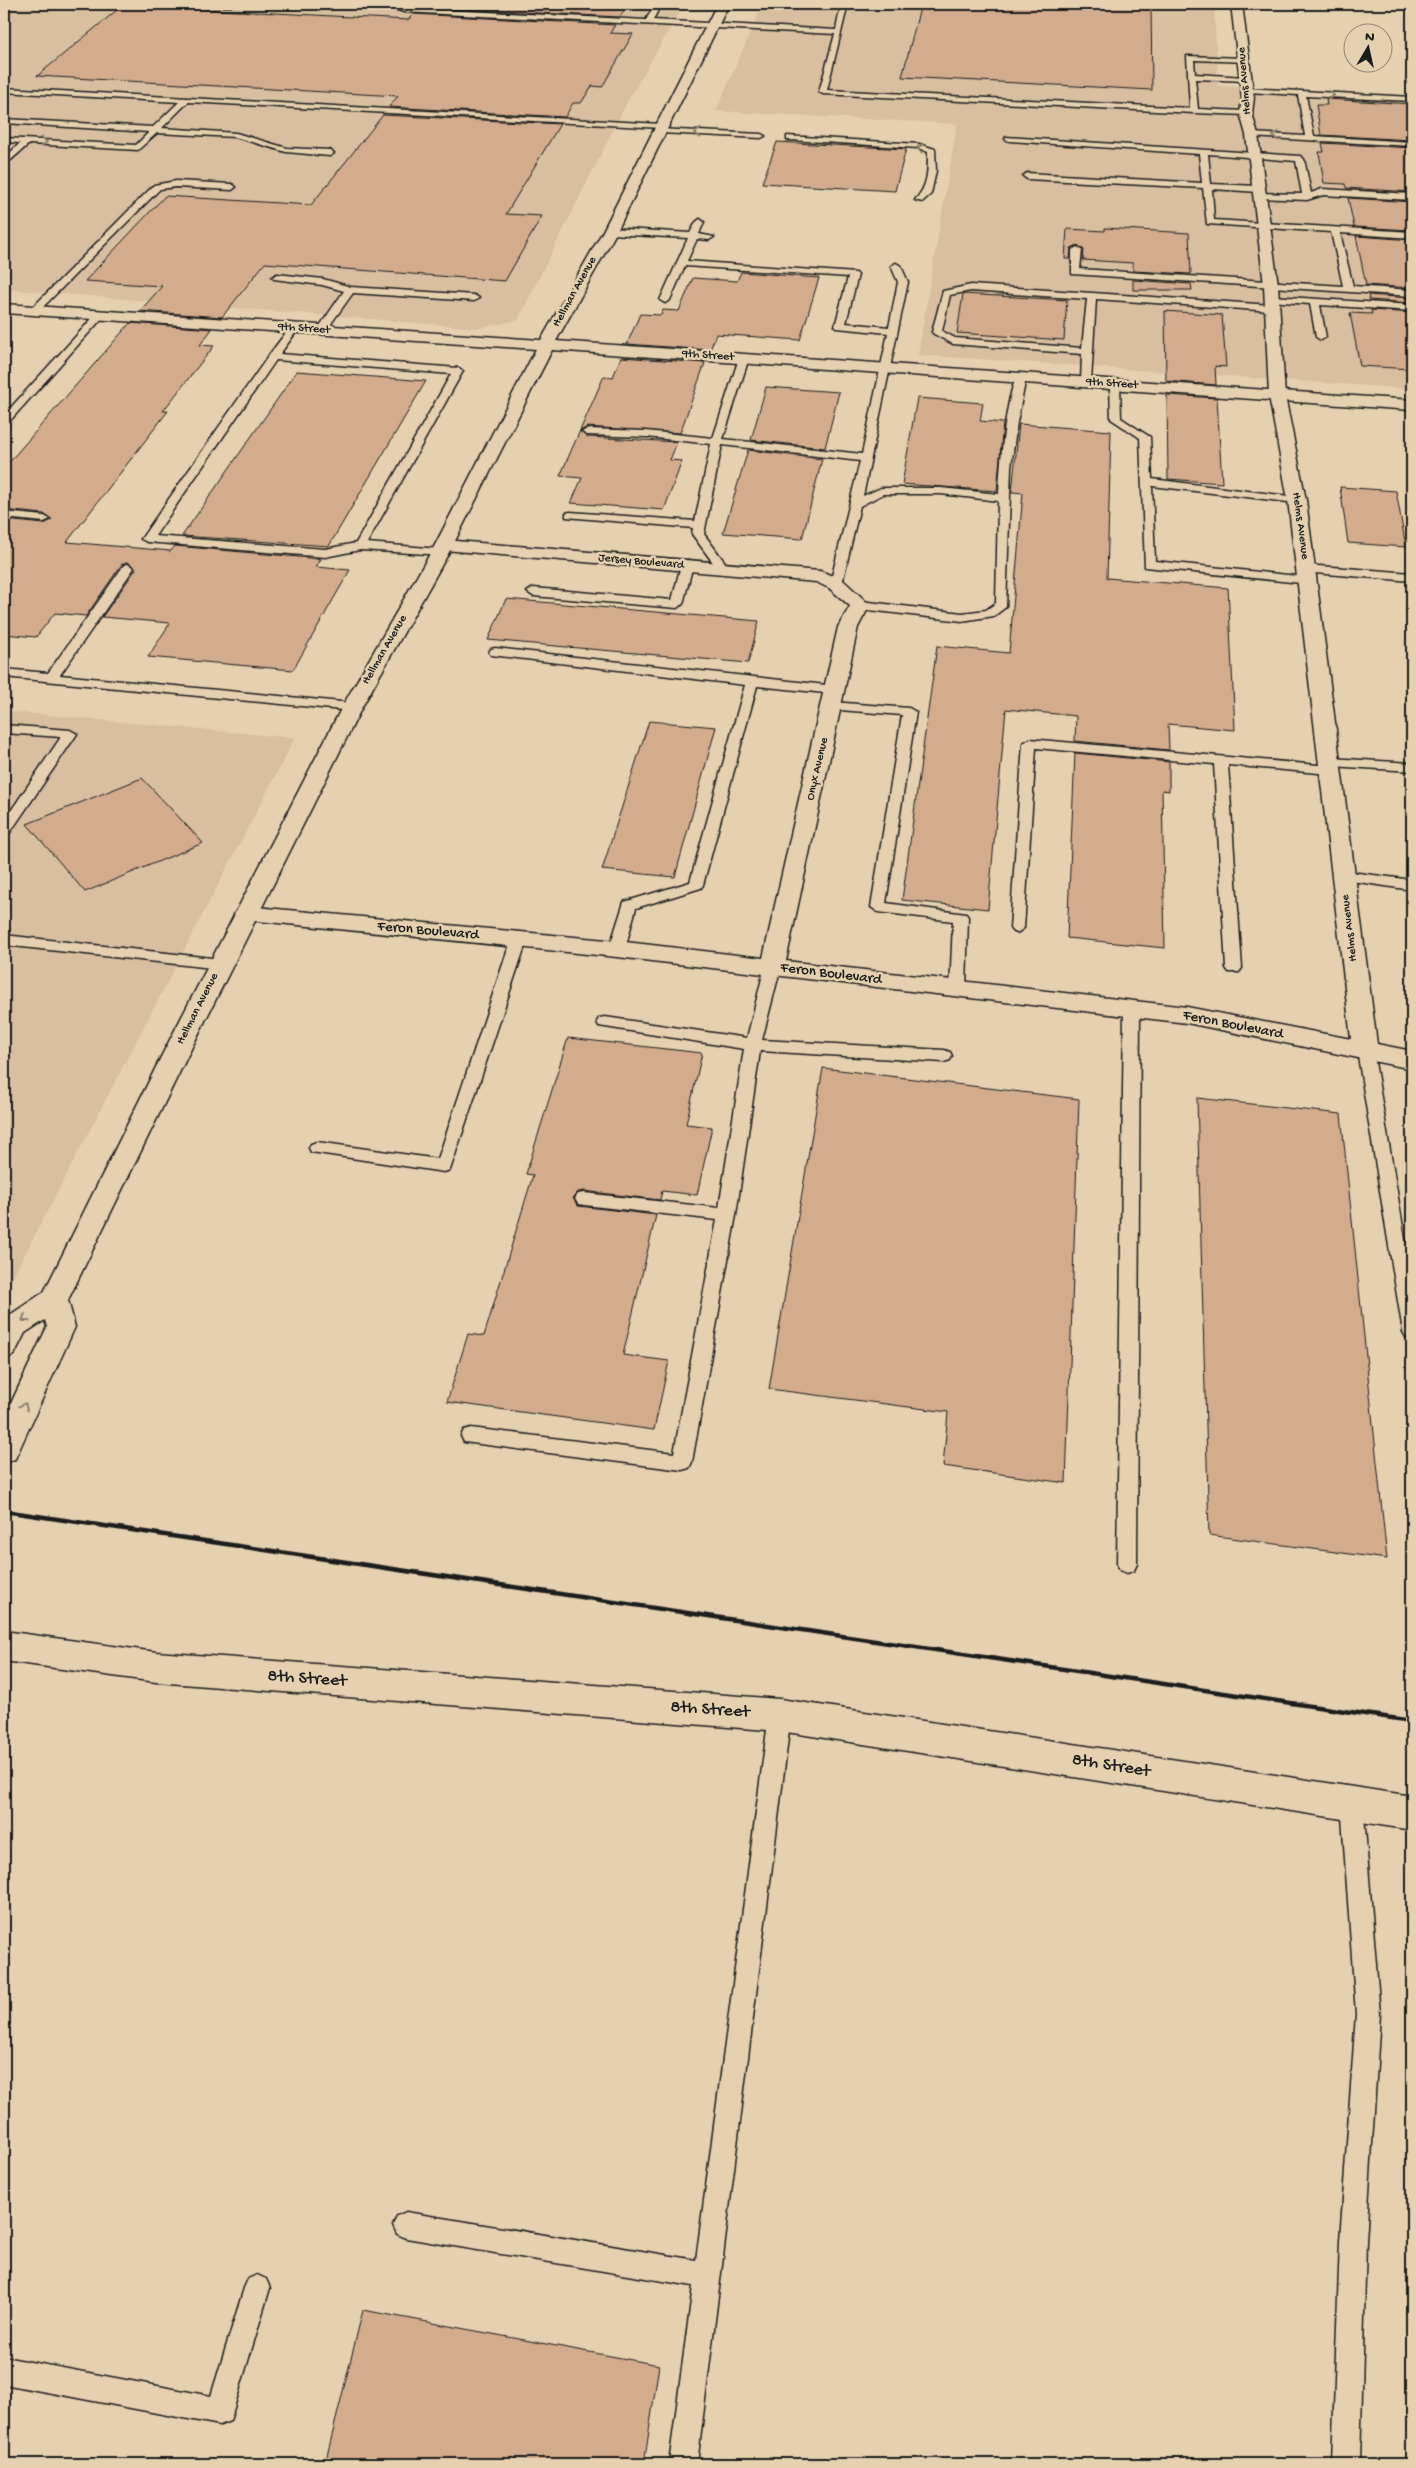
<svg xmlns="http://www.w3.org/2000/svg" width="1416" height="2468" font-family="'Gochi Hand',sans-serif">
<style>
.built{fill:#d7bfa0}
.building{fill:#d2ac8d;stroke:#1c1c1c}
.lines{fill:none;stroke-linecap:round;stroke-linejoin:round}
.service-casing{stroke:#1c1c1c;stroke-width:3}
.minor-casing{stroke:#1c1c1c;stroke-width:3}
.tertiary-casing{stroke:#1c1c1c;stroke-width:3}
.service{fill:#e5d1af;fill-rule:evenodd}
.minor{fill:#e5d1af;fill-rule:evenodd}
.tertiary{fill:#e5d1af;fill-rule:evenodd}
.rail{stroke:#1c1c1c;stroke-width:4.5}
.oneway{stroke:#8b806d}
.labels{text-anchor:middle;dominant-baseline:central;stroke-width:5;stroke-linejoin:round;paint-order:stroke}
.far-street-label{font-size:12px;fill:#1c1c1c;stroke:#e5d1af}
.street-label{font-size:15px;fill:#1c1c1c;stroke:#e5d1af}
.near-street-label{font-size:18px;fill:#1c1c1c;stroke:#e5d1af}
</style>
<rect width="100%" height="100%" fill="#e5d1af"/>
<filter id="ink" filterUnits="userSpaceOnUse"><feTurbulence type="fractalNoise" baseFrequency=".02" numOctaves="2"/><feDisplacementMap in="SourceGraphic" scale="10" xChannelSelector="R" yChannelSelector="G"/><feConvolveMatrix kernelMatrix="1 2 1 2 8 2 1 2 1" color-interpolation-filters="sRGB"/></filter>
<g filter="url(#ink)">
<!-- built -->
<path class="built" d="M4,4H684L626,104L518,320L479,328L4,289Z
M763,4H1214L1218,86L1412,95V389L918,355L957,124L716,111Z
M4,711L295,738L4,1294Z"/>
<!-- building -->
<path class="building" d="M422,4H628L620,17L419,7Z
M921,4H1055L1116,7V4H1151L1152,90L902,77Z
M123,5L408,20L413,14L615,25L610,33L633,34L602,87L592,86L581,103H573L565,117L389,107L398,96L37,76Z
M1326,99L1412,104V140L1321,135L1316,105H1327Z
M383,115L560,124L506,214L542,216L505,281L265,263L222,317L140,311L162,286L85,281L165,196L311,205Z
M777,142L906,149L895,191L762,183Z
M1322,143L1412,148V192L1346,188L1345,184L1324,183L1319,152H1324Z
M1348,198L1412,202V230L1354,227Z
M1105,228L1189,233L1191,274L1133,271V263L1083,260L1084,250L1078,245L1071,248L1070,259H1065L1067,229L1105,231Z
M1356,236L1412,240V288L1366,285Z
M741,272L819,278L800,340L716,334L710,350L627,344L640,314L661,315L663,310L679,311L693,278L737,281Z
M1133,280L1191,284L1192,290H1133Z
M963,294L1067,300L1064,340L957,333Z
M1368,295L1412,298V303L1369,300Z
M1371,310L1412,313V369L1360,366L1350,313L1372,314Z
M1165,311L1222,315L1226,367L1215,366L1216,385L1166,381Z
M130,323L212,329L200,345L214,346L163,411H168L67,542L171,551L175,546L321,559L316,567L350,570L293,670L148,657L170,623L102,617L136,569L128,562L122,564L86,616L55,613L36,637L4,634V520L44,524L52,520L44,514L4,510V468Z
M621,357L705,363L680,433L587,427L580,431L587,437L677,442L670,460L682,461L664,510L571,503L582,478L560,476L604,376L613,377Z
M297,371L426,381L329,546L182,536Z
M766,387L839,392L825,448L751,440Z
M1167,395L1217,398L1222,483L1168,479Z
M917,398L983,403L980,421L1003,423L997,491L902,484Z
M1019,424L1111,431L1107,578L1228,588L1235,730L1168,724L1169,750L1075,741L1076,716L1006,709L988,909L902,900L937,646L1009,653L1023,493L1012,492Z
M748,450L822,459L802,539L723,533Z
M1340,487L1396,491L1406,547L1348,543Z
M506,599L759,621L748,663L488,640Z
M649,721L716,727L675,877L602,870Z
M1075,753L1169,762V791L1162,790L1165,948L1067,938Z
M142,778L203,843L85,892L27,824Z
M568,1038L702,1053L686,1124L712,1127L697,1195L662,1191L660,1200L584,1191L578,1192L573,1198L578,1206L656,1215L623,1355L669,1361L654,1430L447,1402L468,1334L484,1336L533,1175L526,1174Z
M823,1068L1079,1099L1066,1483L943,1466L948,1412L769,1389Z
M1197,1098L1341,1114L1387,1559L1209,1535Z
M363,2310L659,2365L644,2464H325Z"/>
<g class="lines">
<!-- service casing -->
<g class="service-casing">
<path id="service" d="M183,4H235L231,6H187Z
M300,4H357L343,8L304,6Z
M396,4H403L402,6L405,8L646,20L655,4H661L653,20L836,30L841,4H848L827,90L1190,108L1187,56L1243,58H1246V62L1194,60L1195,74L1246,77L1250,79L1246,81L1195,79L1198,109L1246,111L1250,113L1246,115L1194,113L823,94L819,92L835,34L404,12L394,9Z
M4,88L662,124L666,126L662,128L188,102L162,128L236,133L287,148L330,150L334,153L330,156L286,152L235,137L157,133L138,150L29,144L4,166V159L20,143L4,142V138L136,145L149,132L4,123V119L153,127L179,102L4,92Z
M1244,88L1412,97V101L1306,96L1314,136L1412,142V146L1249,137V133H1252L1305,136L1298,95L1247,92H1244Z
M657,129L761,134L765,136L761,138L660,133H657Z
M787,136L919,144L935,149L936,171L931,194L922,202L915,200C928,186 928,172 928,152L918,148L790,140H787Z
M1006,137L1300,156L1304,159L1311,193L1322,189L1412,194V200L1323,195L1307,200L1260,198L1257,197V193L1302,194L1296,161L1208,154L1211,184L1259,186L1263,189L1259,192L1212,189L1214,220L1412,232V238L1340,233L1353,286L1412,290V296L1072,274V250L1077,247L1082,250L1080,269L1343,286L1331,232L1207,224L1203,188L1027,179L1023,176L1027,173L1202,183L1199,154L1009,141L1005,139Z
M176,181L232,184L236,187L232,190L176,187L160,189L38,312H32V308L154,185Z
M700,219L704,222L699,234L714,237L709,240L697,239L687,261L856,273L858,275L846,323L889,327L898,282L891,266L896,263L901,266L908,282L863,496L881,488H941L999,494C1000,465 1005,400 1017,376H1025L1026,378L1017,422L1011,467L1006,607L994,616L962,621L860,609L854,605L860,601L962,613L986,610L996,603L998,501L941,494H883L860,506L842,584L840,587H832L830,584L860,461L722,445L704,534L729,568L723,572L719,571L692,534L693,528L566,517V513L570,512L695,521L711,444L646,437L587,435L582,432L587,429L646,431L713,438L739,358L744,355L749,358L723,439L862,454L888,333L837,328L835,326L848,277L685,266L670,300L665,303L660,300L688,238L610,234L605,231L610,228L690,233L696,222Z
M277,274L323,279L351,287L474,295L479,298L474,301L353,293L325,332L322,333L317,330L344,291L322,285L274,279L272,277Z
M971,285L1272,305L1277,308L1272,311L1096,299L1091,382L1086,385L1081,382L1082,354L953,344L934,334L932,332L943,291ZM971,291L1087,299L1082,348L955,338L942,331L950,295Z
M1272,296L1412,305V311L1320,305L1326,337L1321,340L1316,337L1310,304L1269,301V297Z
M97,313L105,315L8,423L4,424V415Z
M294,325L299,328L280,354L458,368L463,371L367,543L440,549L444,551V555L360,550L325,557L147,542L141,539L269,355L291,326ZM276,360L451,374L356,543L325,549L155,536Z
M1115,382L1120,385L1121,418L1150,437L1152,479L1297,497L1303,500L1297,503L1152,486L1155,561L1307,577L1311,578L1313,581L1311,584L1145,567L1140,438L1111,419L1110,385Z
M4,512L44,516L50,519L44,522L4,518Z
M687,561L693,565L683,604L677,608L533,596L527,592L533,588L672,600L681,565Z
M128,564L134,568L60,675L352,703L359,707L352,711L4,677V669L48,673L124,565Z
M1306,565L1412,573V581L1302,572L1300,569Z
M495,648L835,686L841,690L835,694L757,686L703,885L701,888L636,908L625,949L617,954L609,949L624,902L690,882L745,685L491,655L489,652L491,649Z
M832,702L909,708L916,712L886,903L966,914L968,917L966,990L963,994H953L950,990L953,921L878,912L871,907L902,715L827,709L825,706L827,703Z
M4,725L70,730L77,734L9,834L4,835V821L61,737L4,733Z
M1030,739L1329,766L1323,762L1330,758L1412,763V771L1331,766L1337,770L1330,774L1228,765L1242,968L1239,972H1229L1226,968L1214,764L1036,748L1024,928L1017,933L1012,931L1010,928L1023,743Z
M1343,871L1412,880V890L1338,879L1336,876Z
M4,935L221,959L226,960L229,964L226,968L221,969L4,945Z
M519,935L527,940L450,1170L444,1172L311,1152L309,1148L311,1144L317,1142L438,1159L511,940Z
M773,961L778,962L781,966L762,1040L944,1050L950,1052L952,1056L950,1060L944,1062L760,1051L736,1215L692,1462L689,1468L682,1470L464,1442L461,1436L464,1430L471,1428L674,1453L717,1220L584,1205L578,1204L575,1199L578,1194L584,1193L719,1208L744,1049L605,1027L599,1026L597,1022L599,1018L605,1017L747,1038L765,966L768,962Z
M1132,1004L1138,1005L1140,1009L1137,1564L1134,1570L1127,1573L1120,1570L1117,1564L1124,1009L1126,1005Z
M1365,1044L1371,1046L1373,1050L1412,1280V1339L1406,1337L1403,1332L1357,1050L1359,1046Z
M780,1705L788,1708L791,1715L697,2464H669L693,2286L406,2238L397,2234L393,2225L397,2216L406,2212L696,2260L769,1715L772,1708Z
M1352,1792L1360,1795L1363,1803L1380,2014L1366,2241L1360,2464H1332L1340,2241L1356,2014L1341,1803L1344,1795Z
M257,2275L266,2279L270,2288L230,2421L220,2425L4,2384V2357L211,2396L244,2288L248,2279Z"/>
</g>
<!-- minor casing -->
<g class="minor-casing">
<path id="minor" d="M1231,4H1242L1254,98L1252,113L1258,135L1278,285L1285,396L1306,500L1377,1044L1412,1051V1069L1187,1023L617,957L238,919L234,914L238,909L246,906L617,941L763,958L838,627L850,606L829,588L816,582L444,550L438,549L435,545L438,541L444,540L820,571L843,580L870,605L858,627L786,961L1187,1007L1351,1039L1288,500L1269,396L1264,285L1246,135L1240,113L1242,98Z"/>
</g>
<!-- tertiary casing -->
<g class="tertiary-casing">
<path id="tertiary" d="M717,4H729L617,231L556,341L1412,400V410L552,350L453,545L362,707L187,1057L68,1300L75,1327L15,1459L4,1463V1418L47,1327L45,1320L25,1333L14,1355L4,1359V1319L44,1292L161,1057L342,707L435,545L536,349L4,313V304L541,340L603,231Z
M4,1631L156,1652L780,1699L1412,1796V1830L780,1731L156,1682L4,1661Z"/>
</g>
<!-- service -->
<use href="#service" class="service"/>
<!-- minor -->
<use href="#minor" class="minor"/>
<!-- tertiary -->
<use href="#tertiary" class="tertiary"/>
<!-- rail -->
<path class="rail" d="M4,1511L1412,1721"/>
</g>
<!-- one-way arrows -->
<defs><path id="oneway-chevron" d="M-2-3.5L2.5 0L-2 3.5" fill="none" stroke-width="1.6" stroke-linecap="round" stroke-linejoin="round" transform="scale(1.25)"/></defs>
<g class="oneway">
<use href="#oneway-chevron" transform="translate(1331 95) rotate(3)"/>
<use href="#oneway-chevron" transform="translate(698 133) rotate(-177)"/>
<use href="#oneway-chevron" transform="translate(1276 136) rotate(-177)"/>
<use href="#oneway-chevron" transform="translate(44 142) rotate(4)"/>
<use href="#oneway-chevron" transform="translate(920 148) rotate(-166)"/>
<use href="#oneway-chevron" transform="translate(25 1319) rotate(147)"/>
<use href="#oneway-chevron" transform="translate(24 1406) rotate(-65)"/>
</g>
</g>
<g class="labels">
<!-- far-street labels -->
<g class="far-street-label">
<text transform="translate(1245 81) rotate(-95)">Helms Avenue</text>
<text transform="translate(575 292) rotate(-61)">Hellman Avenue</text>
<text transform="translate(304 329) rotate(4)">9th Street</text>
<text transform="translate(708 356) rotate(4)">9th Street</text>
<text transform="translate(1112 384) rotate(4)">9th Street</text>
<text transform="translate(1300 526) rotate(82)">Helms Avenue</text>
<text transform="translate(641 562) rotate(5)">Jersey Boulevard</text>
<text transform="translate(385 650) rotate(-60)">Hellman Avenue</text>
<text transform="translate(818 769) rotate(-77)">Onyx Avenue</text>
<text transform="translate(1350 928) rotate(-97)">Helms Avenue</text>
<text transform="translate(198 1009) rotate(-63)">Hellman Avenue</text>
</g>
<!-- street labels -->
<g class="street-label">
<text transform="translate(428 931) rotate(5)">Feron Boulevard</text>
<text transform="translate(831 974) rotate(7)">Feron Boulevard</text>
<text transform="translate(1233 1025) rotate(11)">Feron Boulevard</text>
</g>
<!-- near-street labels -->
<g class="near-street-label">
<text transform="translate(307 1679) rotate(4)">8th Street</text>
<text transform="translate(710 1710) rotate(4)">8th Street</text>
<text transform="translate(1111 1766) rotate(9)">8th Street</text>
</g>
</g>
<!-- margin -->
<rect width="1416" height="2468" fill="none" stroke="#e5d1af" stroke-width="20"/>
<rect x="10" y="10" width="1396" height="2448" fill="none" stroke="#1c1c1c" stroke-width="2" filter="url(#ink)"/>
<!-- north arrow -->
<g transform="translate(1368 48) rotate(9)"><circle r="24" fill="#e5d1af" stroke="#958974"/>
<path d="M0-4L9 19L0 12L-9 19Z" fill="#1c1c1c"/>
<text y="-8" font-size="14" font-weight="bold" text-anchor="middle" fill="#1c1c1c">N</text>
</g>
</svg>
